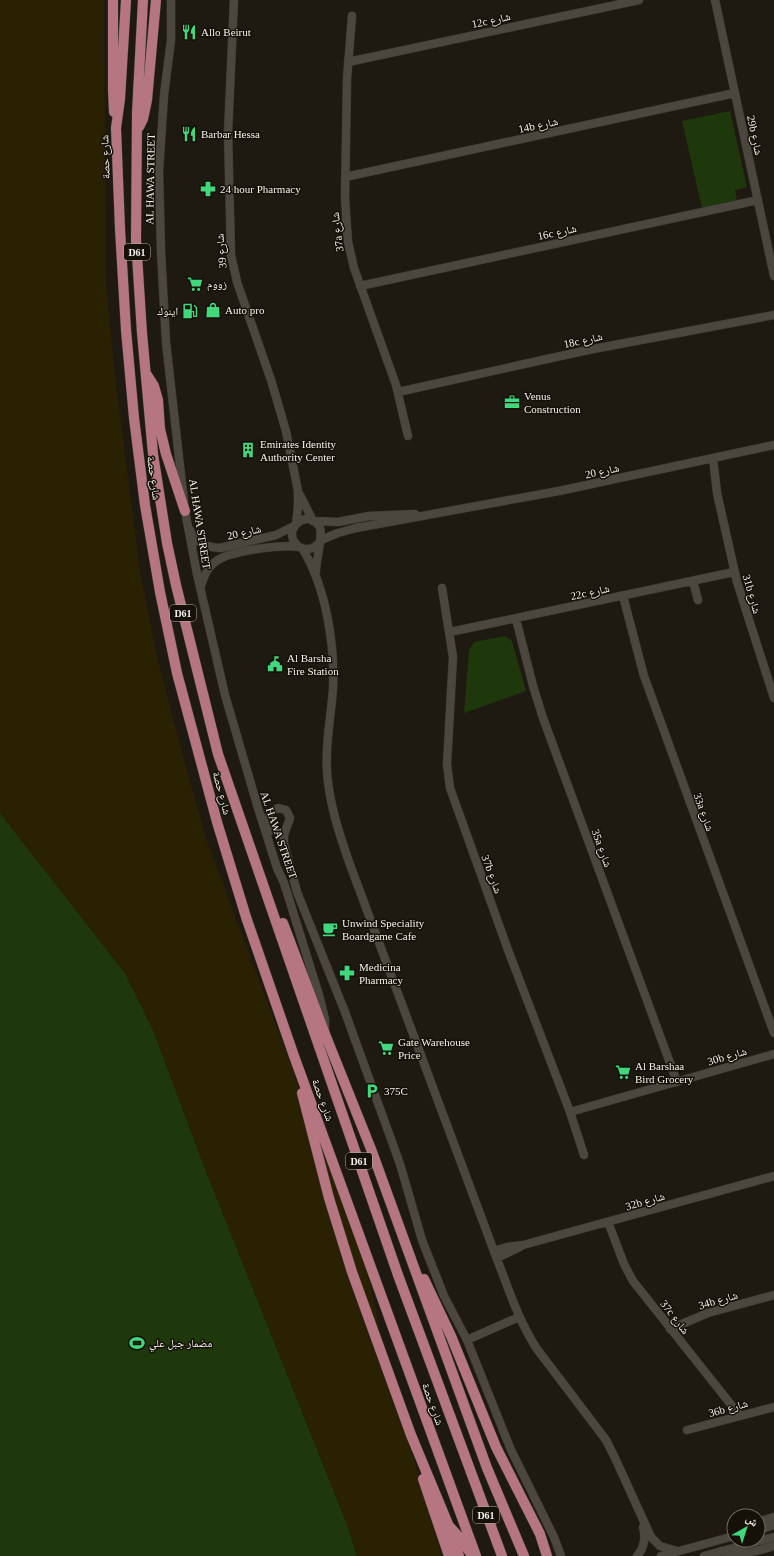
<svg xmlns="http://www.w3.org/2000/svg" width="774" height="1556" font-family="'Times New Roman','Noto Naskh Arabic',serif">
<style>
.green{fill:#1e370b}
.sand{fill:#292101}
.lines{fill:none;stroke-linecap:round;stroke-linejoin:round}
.minor-casing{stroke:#373531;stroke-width:9}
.major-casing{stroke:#373531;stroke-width:11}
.minor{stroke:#4c473e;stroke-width:8}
.major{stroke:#b57682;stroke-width:10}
.labels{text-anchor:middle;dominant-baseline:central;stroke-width:3;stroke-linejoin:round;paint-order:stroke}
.shield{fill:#151109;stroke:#b1aea8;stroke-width:1}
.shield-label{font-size:10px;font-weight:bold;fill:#f4f2ec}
.street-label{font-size:11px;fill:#f4f2ec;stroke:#151109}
.poi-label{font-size:11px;fill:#f4f2ec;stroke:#151109;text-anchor:start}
</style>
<rect width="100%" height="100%" fill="#1e1a12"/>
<!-- green -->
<path class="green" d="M730,111L747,187L735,190L737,200L702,208L682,121Z
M505,636L512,641L526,691L464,713L469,650L474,642Z
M0,813L125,973L154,1032L202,1161L347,1524L357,1556H0Z"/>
<!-- sand -->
<path class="sand" d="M0,0H104L106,284L116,384L140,571L156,652L181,749L207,841L349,1220L370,1282L390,1377L442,1556H357L347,1524L202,1161L154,1032L125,973L0,813Z"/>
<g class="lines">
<!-- minor casing -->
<g class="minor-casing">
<path id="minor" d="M171,0V40L164,95L159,171L161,252L166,342L185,511L197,574L225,695L258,808L277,868L284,883L319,995L325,1019V1030
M234,0L228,133L231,255L237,282L271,380L286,431L298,491V507L296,524
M715,0L774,276
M352,16L347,79L345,199L348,242L354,268L396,385L408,436
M348,62L639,0
M345,177L735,93
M360,286L758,200
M398,392L588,350L774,315
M713,458L717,493L737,582L774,698
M300,495L313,521
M314,521L338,522L369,516L415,514
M190,530C196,544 206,547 220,548L276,535L294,526
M321,540L338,533L356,528L559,491L774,445
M302,548C326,587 335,644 333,689C331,717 325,744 327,771C329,803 339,833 349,862L495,1254C508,1287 518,1320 537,1349L606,1440L615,1458L651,1537L660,1546L677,1551
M316,571C316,560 324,533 319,526C307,507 279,531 299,547C307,551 314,549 320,542
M693,581L698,600
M201,586C204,576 207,568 215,562C228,551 281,544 299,547
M442,588L453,657L447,764L450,788L508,950L570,1112L584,1155
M623,596L644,676L774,1033
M516,619L533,686L543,718L677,1082
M450,632L734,572
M270,831L268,821L270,812L278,808L286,810L290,818L284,835V844L297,892L345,1012L400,1164L422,1240L444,1296L467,1340L511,1450L554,1537L561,1556
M570,1112L774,1054
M608,1222L624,1264L633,1281L740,1416
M494,1251L507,1247L523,1245L774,1176
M497,1258L520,1247
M670,1329L708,1313L774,1295
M467,1340L519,1317
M687,1430L774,1407
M758,1522L774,1517
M758,1530L774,1525
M721,1551C741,1556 754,1552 774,1546
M637,1556C645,1547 646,1538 643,1527
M661,1556L734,1536
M704,1556L774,1537"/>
</g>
<!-- major casing -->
<g class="major-casing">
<path id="major" d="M113,0V89L114,112
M126,0L120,99L116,128L120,229L126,330L134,418L145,505L160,592L177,673L217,822L246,917L294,1056L476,1556
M143,0L137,113L136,240L142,333L153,454L167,543L176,585L218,754L398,1275L502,1556
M139,127L143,119L147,100L156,0
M147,375L154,386L158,400L160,429L166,454L185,511
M283,923L325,1034L371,1149L487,1468L524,1556
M302,1093L329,1198L352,1272L411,1435L448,1524L459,1556
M424,1279L451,1336L496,1447L540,1534L547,1556
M423,1479L449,1556
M450,1527L460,1538L471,1554"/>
</g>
<!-- minor -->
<use href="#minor" class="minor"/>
<!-- major -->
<use href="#major" class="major"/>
</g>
<!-- icons -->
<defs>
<g id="restaurant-bare" transform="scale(1.2)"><path d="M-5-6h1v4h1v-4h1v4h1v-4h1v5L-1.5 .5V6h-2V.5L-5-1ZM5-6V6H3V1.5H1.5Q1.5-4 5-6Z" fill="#41d77c" stroke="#151109" stroke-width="2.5" paint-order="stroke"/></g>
<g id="pharmacy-bare" transform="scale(1.2)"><path d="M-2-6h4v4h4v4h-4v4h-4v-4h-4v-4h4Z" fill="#41d77c" stroke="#151109" stroke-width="2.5" paint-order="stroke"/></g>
<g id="supermarket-bare" transform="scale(1.2)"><path d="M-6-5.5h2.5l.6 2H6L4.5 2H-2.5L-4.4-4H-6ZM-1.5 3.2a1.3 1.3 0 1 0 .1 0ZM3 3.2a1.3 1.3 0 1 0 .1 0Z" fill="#41d77c" stroke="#151109" stroke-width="2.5" paint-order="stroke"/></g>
<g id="shop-bare" transform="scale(1.2)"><path d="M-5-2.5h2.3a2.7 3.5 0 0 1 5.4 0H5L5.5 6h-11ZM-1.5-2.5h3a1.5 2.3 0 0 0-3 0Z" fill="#41d77c" stroke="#151109" stroke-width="2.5" paint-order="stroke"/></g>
<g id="fuel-bare" transform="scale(1.2)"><path d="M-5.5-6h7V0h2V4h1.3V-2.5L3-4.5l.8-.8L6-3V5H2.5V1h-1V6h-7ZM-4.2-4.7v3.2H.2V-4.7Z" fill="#41d77c" stroke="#151109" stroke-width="2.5" paint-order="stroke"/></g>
<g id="office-bare" transform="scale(1.2)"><path d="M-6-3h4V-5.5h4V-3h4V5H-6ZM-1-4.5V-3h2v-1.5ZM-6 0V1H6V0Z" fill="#41d77c" stroke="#151109" stroke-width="2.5" paint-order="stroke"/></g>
<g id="building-bare" transform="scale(1.2)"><path d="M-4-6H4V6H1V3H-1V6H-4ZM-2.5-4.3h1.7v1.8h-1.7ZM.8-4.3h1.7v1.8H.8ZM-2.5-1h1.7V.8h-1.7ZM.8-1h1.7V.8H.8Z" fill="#41d77c" stroke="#151109" stroke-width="2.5" paint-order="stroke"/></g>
<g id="civic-bare" transform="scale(1.2)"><path d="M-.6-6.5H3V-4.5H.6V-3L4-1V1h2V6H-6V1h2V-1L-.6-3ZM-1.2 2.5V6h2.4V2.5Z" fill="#41d77c" stroke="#151109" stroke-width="2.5" paint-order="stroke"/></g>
<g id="cafe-bare" transform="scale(1.2)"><path d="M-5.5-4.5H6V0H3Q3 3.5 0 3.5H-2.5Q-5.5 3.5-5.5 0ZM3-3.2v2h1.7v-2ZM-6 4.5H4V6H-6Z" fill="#41d77c" stroke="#151109" stroke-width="2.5" paint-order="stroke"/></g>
<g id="parking-bare" transform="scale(1.2)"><path d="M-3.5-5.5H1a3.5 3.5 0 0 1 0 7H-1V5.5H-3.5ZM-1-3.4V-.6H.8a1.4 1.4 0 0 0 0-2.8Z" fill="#41d77c" stroke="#151109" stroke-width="2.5" paint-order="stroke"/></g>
<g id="stadium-bare" transform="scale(1.2)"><path d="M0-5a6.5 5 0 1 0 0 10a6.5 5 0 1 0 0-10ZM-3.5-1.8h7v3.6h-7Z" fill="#41d77c" stroke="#151109" stroke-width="2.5" paint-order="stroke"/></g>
</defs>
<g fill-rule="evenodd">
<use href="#restaurant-bare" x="189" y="32"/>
<use href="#restaurant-bare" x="189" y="134"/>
<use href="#pharmacy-bare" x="208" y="189"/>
<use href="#supermarket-bare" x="195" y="284"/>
<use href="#shop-bare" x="213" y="310"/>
<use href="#fuel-bare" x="190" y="311"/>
<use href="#office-bare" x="512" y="402"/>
<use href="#building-bare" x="248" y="450"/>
<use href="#civic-bare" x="275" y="664"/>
<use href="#cafe-bare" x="330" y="929"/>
<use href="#pharmacy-bare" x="347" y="973"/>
<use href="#supermarket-bare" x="386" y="1048"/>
<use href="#supermarket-bare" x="623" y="1072"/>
<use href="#parking-bare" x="372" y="1091"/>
<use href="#stadium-bare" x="137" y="1343"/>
</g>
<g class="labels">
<!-- shield labels -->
<g class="shield">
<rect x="124" y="244" width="26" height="16" rx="3"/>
<rect x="170" y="605" width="26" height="16" rx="3"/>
<rect x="346" y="1153" width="26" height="16" rx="3"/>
<rect x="473" y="1507" width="26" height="16" rx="3"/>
</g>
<g class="shield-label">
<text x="137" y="252">D61</text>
<text x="183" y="613">D61</text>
<text x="359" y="1161">D61</text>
<text x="486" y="1515">D61</text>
</g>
<!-- street labels -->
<g class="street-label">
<text transform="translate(491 20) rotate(-12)">12c شارع</text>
<text transform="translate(538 125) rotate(-12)">14b شارع</text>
<text transform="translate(755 135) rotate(78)">29b شارع</text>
<text transform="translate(105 157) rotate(-92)">شارع حصة</text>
<text transform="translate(150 179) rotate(-89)">AL HAWA STREET</text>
<text transform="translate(337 232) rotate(-97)">37a شارع</text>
<text transform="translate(557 232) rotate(-12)">16c شارع</text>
<text transform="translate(221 251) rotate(-95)">شارع 39</text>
<text transform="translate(583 340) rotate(-12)">18c شارع</text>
<text transform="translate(602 471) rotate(-12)">شارع 20</text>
<text transform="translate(154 478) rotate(82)">شارع حصة</text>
<text transform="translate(200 524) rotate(81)">AL HAWA STREET</text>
<text transform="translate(244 532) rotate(-13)">شارع 20</text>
<text transform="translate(590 592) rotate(-12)">22c شارع</text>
<text transform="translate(752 594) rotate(74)">31b شارع</text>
<text transform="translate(222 793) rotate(75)">شارع حصة</text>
<text transform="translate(704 812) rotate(70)">33a شارع</text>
<text transform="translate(279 835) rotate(71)">AL HAWA STREET</text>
<text transform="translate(602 848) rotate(70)">35a شارع</text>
<text transform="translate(492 874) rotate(70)">37b شارع</text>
<text transform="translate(727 1056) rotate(-16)">30b شارع</text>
<text transform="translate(323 1100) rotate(70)">شارع حصة</text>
<text transform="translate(645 1201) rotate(-16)">32b شارع</text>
<text transform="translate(718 1300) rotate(-16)">34b شارع</text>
<text transform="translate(675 1317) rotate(52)">37c شارع</text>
<text transform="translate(433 1404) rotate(70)">شارع حصة</text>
<text transform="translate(728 1408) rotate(-15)">36b شارع</text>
</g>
<!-- poi labels -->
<g class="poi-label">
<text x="201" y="32">Allo Beirut</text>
<text x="201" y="134">Barbar Hessa</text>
<text x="220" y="189">24 hour Pharmacy</text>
<text x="207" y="284">زووم</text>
<text x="225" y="310">Auto pro</text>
<text x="178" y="311" text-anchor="end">اينوك</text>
<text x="524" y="396">Venus<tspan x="524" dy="13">Construction</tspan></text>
<text x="260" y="444">Emirates Identity<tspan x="260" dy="13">Authority Center</tspan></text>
<text x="287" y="658">Al Barsha<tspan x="287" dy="13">Fire Station</tspan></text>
<text x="342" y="923">Unwind Speciality<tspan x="342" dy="13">Boardgame Cafe</tspan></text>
<text x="359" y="967">Medicina<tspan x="359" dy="13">Pharmacy</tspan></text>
<text x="398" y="1042">Gate Warehouse<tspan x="398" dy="13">Price</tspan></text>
<text x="635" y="1066">Al Barshaa<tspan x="635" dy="13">Bird Grocery</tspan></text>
<text x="384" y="1091">375C</text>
<text x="149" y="1343">مضمار جبل علي</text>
</g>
</g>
<!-- north arrow -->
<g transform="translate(746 1528) rotate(39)"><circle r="19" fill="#151109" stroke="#6e6b64"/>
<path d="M0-3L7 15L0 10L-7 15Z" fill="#41d77c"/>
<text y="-6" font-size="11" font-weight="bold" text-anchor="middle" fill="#f4f2ec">ش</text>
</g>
</svg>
